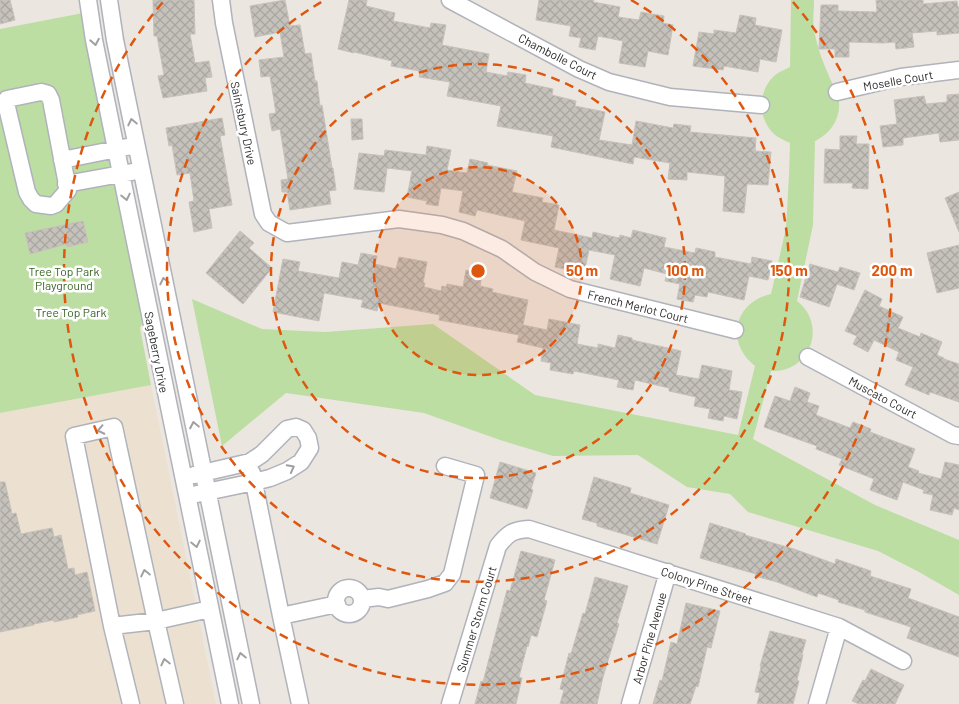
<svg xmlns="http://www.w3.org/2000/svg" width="959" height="704" font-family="Barlow,sans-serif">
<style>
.education{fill:#ece1d1}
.park{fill:#bcdea2}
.building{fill:url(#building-cross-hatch);stroke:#c8c1ba}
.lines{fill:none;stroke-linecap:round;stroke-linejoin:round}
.minor-casing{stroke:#b0b3bb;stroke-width:19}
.minor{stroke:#fff;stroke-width:16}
.oneway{stroke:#a0a0a0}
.ring{fill:none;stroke:#df570e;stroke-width:2.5;stroke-dasharray:9 6}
.labels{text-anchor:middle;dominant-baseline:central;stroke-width:5;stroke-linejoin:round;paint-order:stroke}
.street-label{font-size:12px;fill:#2c2c2c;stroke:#fff}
.park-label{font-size:12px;fill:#356421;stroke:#fff}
.centre{fill:#df570e;stroke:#fff;stroke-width:2.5}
.ring-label{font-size:15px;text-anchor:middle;font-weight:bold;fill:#df570e;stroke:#fff;stroke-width:5;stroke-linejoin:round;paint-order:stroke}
</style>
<defs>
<pattern id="building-cross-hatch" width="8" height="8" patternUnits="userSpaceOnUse" patternTransform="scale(1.25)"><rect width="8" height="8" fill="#c5c1bb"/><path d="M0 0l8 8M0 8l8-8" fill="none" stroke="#a9a6a1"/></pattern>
</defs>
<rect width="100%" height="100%" fill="#ece6e0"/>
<!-- education -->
<path class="education" d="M151,385L216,704H0V413Z"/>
<!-- park -->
<path class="park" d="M791,0H814C814,11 812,25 815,35C818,49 823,63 829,76C831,82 835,87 837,93C844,113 833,133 815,141L813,225L797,301C828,325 810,373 771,371L753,439L875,505L959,540V595L919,572L878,551L748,512L730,494L687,487L638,455L553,456L500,440L424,413L286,393L222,446L192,299L262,329L325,332L433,324L535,395L738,435L755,366C725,343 734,302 771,294L786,228L789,175L790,143C784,140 778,138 773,133C758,118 758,92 773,77C778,72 784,70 790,67Z
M83,13L145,319L140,328L151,385L0,413V29Z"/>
<!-- building -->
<path class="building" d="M0,0H10L15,20L0,24Z
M153,0H194L195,34H190L195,63L209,61L212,77L205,78L207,91L163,98L158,76L164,75L157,36H154Z
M285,0L290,26L300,25L305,54L311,53L315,81H317L320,106L322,105L332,168H333L336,190L329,191L331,204L290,210L287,192H282L281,180L288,179L280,129L272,131L269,114L276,113L270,76L261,77L259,60L284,57L280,32L255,37L250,6Z
M349,0H367L366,6L395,13L393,21L430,28L431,23L446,25L442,45L489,54L486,72L507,76L508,72L526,75L525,83L553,89L552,95L576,101L575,106L605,112L599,140L632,145L636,121L673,128L674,124L691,126L690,132L756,138L755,151L771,152L768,185L747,184L744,213L723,211L725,176L687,172V180L668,179L670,163L634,157L633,164L551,147L553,136L497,126L501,106L447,96L450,82L419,77L420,71L391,66L392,61L354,52V53L338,49Z
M539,0H594L593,2L620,7L618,17L639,20L641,12L664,16L663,23L673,25L668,55L648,51L645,67L619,63L623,41L598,36L595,50L579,47L581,38L569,36L571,26L536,20Z
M876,0H923V4L957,1L958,7H959V33L937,35V31L912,33L914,47L896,49L895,42L883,43L849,42V57H835V49H819L821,5H838V11L877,12Z
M740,15L756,18L755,25L782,30L776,62L760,59L758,72L724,66L723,70L693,66L699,32L714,34V30L736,33Z
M959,94V140L940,142L939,133L903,138V145L883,147L880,126L897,124L894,100L924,96L926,104L947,102V95Z
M222,118L225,135L220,136L232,205L209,209L212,228L194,232L189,202L194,201L190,173L177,175L172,145L169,146L166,128Z
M351,119H362L363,139L352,140Z
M840,136H857L856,144H869L868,189L852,188L853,183H824L825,149L840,150Z
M427,146L451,150L447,170L467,173L470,159L488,163L487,165L517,171L512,192L543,198L542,202L559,205L554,230L592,238L593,232L619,238L620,235L631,238L633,230L666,238L664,247L695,253L696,248L715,252V257L751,264L752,257L772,261L768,280L749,276L744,300L708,292L707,297L695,295L693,302L677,299L680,284L665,281L667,274L644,268L640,286L610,279L615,255L589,250L584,273L555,267L559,248L521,240L525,221L477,210L475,216L459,212L463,191L441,188L438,206L426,204L427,201L407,197L412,171L387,168L384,192L354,189L359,153L384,156L385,150L426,155Z
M959,192V232L945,198Z
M83,221L88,242L67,247V244L30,254L25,233Z
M240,231L254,243L249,248L272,268L243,304L206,273Z
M959,245V288L937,293L927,253Z
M361,253L377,256L375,264L396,269L399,257L427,262L423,283H425L424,287L441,291L442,286L446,287L447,284L463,287L466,270L482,274L480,286L493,289L492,292L528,300L523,325L547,330L549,319L580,325L577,344L598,348V344L615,348L618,335L632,338V340L681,351L676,375L699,379L702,365L732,371L729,390L742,392L737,419L724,416L723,421L708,418L710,409L694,406L696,397L669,391V388L635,380L633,390L617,387L619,380L574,371L573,374L550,370L551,363L541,361L543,348L517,342L519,335L439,320L440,315L379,303L377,311L361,307L363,300L324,293L319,321L273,312L283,259L300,262L298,271L339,278L342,262L358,265Z
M810,264L838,272L840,267L860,273L854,290L837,284L829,307L800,297Z
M865,290L882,299L879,306L903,317L898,328L920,337L921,333L942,342L937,355L944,358V359L959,364V402L930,392L929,395L905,385L913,367L896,360L899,352L874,340L868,352L853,344L857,336L845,331Z
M795,387L810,393L807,402L819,406L816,415L850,428L853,422L871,429L870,432L915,449L908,467L919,471L918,473L941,479L945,462L959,465V510L954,508L952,515L930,510L933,495L923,493L924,490L903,482L897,500L870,490L874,479L839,465L842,459L816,449L817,446L764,427L775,396L790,401Z
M500,462L536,473L531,489L533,490L527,509L490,498Z
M594,477L631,488L630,493L669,505L657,544L597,526V523L582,519Z
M0,482H5L12,514L16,513L21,534L52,528L54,537L61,535L68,569L74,568L75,575L87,572L95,611L77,615L78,617L54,622V620L34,624V625L0,632Z
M710,523L746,534L745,535L794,549L835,564L836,559L871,571L870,576L911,589L908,598L959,617V657L907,638L911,627L865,612V610L838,602L839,600L818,593L817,597L777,582L755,576L756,574L700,558Z
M521,551L555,560L544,600L547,601L537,637L531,635L528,647L527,646L519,677L522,678L516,704H475L481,681L483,682L507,590L510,591Z
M595,577L628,586L617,623L619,624L603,677L597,704H560L564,690L560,689L569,653L571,654L583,613L585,614Z
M686,603L720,611L711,648L707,647L698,687L696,686L690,704H653L660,680L662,681L671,642L677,644Z
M770,631L806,640L802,654L803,655L797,680L799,681L793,704H757L760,693L755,692L761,667L760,666Z
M871,669L904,685L895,704H859L852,701L863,680L865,681Z"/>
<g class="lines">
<!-- minor casing -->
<g class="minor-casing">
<path id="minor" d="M88,0L94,40L116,149L230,704
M109,0L115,40L251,704
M221,0L224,23L263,214L269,223L287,233L399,219L442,225L463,231L502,249L535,272L570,289L735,330
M450,0L579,69L609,82L670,97L761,105
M41,92L48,94L51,100L68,190L56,204L51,206L36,204L31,199L27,192L6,103L7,99Z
M837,92L901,77L959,70
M62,160L127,147
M66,184L132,172
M808,357L953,435L959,436
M252,473L281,616
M194,475L250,462L262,454L287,429L296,427L303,430L308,438L310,448L301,462L287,471L270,478L254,482L197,494
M336 601a13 13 0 1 1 26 0a13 13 0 1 1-26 0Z
M362,599L379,597L388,599L428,589L445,583L452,574L476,475L445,466
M112,626L156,621L210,609
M131,704L112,626L74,436L114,427L156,621L175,704
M300,704L281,616L337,604
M450,704L498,546C508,533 513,530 529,529L839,627L903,661
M630,704L668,572
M817,704L839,627"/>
</g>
<!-- minor -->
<use href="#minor" class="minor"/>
</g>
<!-- one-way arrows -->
<defs><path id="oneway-chevron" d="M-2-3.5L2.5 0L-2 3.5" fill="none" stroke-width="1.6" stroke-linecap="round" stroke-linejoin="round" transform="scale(1.25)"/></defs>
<g class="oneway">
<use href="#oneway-chevron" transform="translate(95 42) rotate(80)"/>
<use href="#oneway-chevron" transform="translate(132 122) rotate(-102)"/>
<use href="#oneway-chevron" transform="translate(126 197) rotate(78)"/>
<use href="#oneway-chevron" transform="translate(164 281) rotate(-102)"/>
<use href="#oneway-chevron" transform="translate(194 425) rotate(-101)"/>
<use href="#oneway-chevron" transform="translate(101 430) rotate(168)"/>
<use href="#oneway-chevron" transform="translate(291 468) rotate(-28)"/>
<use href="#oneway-chevron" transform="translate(196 544) rotate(78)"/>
<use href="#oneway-chevron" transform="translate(145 573) rotate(-102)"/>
<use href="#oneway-chevron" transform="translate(241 656) rotate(-102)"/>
<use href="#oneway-chevron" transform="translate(165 662) rotate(-103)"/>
</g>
<!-- distance rings -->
<circle cx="478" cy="271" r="104" fill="#df570e" fill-opacity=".12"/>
<g class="ring">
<circle cx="478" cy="271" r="104"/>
<circle cx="478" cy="271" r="207"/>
<path d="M631 0A311 311 0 1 1 325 0"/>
<path d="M793 2A414 414 0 1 1 163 2"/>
</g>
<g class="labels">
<!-- street labels -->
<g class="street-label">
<text transform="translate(558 56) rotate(27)">Chambolle Court</text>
<text transform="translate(898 80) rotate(-10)">Moselle Court</text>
<text transform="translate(244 123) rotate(78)">Saintsbury Drive</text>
<text transform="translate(638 306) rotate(14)">French Merlot Court</text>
<text transform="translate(157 352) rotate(79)">Sageberry Drive</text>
<text transform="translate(883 397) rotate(28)">Muscato Court</text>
<text transform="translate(707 585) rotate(18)">Colony Pine Street</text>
<text transform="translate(476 619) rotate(-73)">Summer Storm Court</text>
<text transform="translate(649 638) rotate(-74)">Arbor Pine Avenue</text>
</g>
<!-- park labels -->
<g class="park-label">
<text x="64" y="271">Tree Top Park<tspan x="64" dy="14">Playground</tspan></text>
<text x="71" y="312">Tree Top Park</text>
</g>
</g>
<circle cx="478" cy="271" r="8" class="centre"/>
<g class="ring-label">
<text x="582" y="276">50 m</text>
<text x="685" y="276">100 m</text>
<text x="789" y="276">150 m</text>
<text x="892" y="276">200 m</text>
</g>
</svg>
